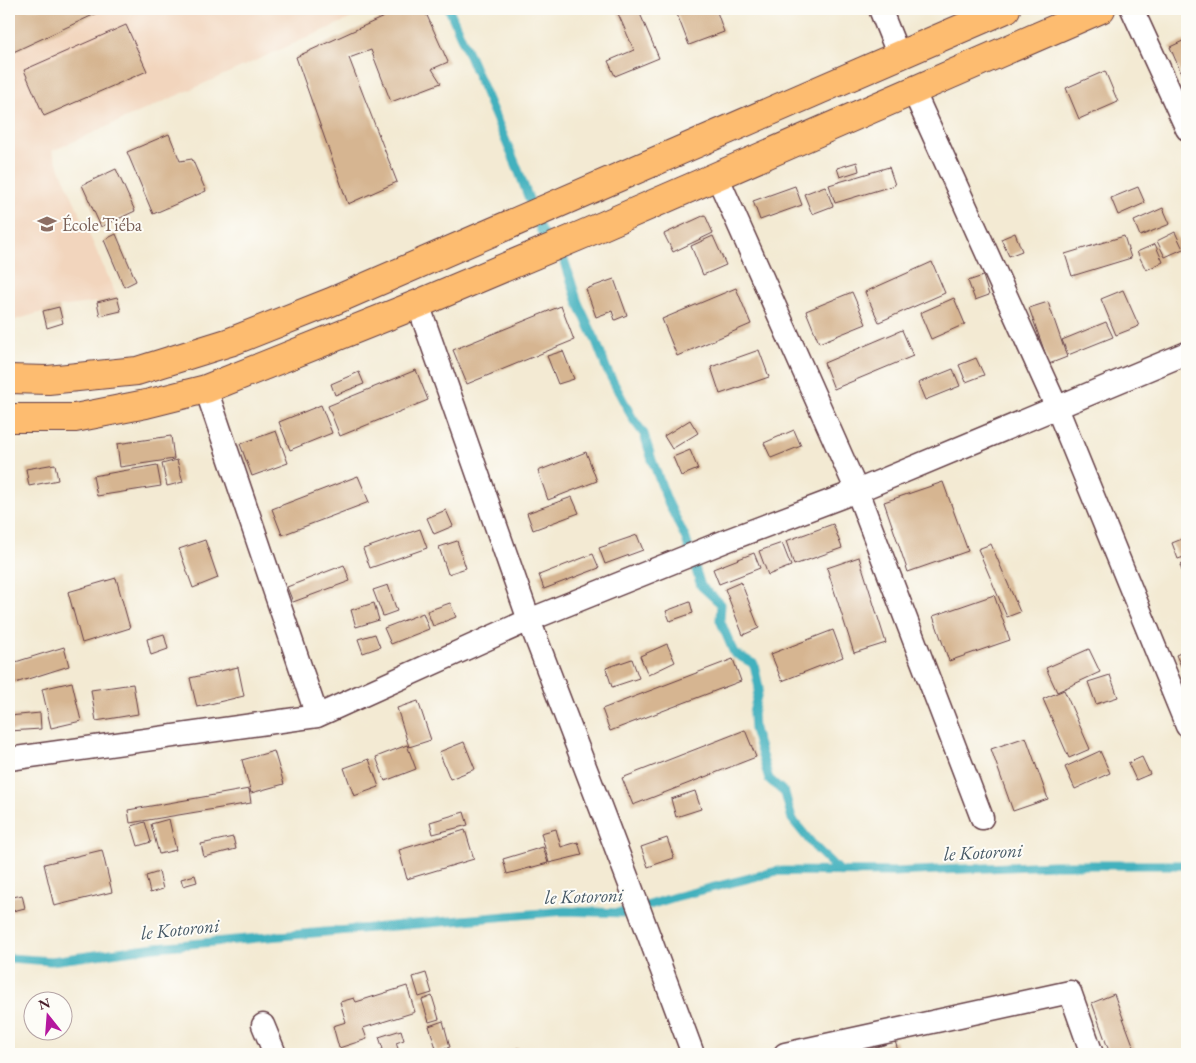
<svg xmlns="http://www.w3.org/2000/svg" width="1196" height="1063" font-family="'EB Garamond',serif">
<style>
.built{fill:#f2d5bd}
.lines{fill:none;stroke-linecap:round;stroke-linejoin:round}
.stream{stroke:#43b1be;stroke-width:9}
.building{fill:#d6b591}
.minor-casing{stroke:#633d44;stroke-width:25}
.trunk-casing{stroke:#633d44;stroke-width:30}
.minor{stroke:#fff;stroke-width:22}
.trunk{stroke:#fdbc70;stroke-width:28}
.labels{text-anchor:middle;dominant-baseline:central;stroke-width:4;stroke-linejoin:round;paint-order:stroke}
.education-label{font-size:18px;fill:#785e54;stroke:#fdfcf7;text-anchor:start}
.water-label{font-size:19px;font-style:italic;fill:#475966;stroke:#fdfcf7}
</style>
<rect width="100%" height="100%" fill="#fdfcf7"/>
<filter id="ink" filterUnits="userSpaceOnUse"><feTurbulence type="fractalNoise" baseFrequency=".02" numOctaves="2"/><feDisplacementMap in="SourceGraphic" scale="10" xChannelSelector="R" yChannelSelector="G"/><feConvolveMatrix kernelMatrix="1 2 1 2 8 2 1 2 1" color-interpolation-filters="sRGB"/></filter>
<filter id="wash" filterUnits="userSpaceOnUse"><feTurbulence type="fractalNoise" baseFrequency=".0096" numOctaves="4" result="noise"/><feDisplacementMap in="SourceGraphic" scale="20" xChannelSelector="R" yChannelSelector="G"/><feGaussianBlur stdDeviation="1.12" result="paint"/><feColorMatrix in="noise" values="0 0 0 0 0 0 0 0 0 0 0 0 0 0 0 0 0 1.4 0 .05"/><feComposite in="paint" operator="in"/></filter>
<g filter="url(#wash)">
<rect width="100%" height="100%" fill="#f3ead3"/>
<!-- built -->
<path class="built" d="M9,9H372L52,151L117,297L97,302L59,307L15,320L9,319Z"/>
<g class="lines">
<!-- stream -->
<path class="stream" d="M449,9L517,167L541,231L564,259L578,303L596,341L607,370L633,419L644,434L652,460L667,500L686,539L701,586L721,604L720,620L734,653L754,664L759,688L753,713L754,729L769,779L785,793L792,819L814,846L840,872
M9,958L51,961L156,947L565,911L624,913L675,897L777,871L893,872L1053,865H1187"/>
</g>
<g id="blocks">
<!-- building -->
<path class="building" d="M9,9H106L9,54Z
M401,9H424L448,62L432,69L441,83L391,102L371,50L349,58L397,182L348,204L296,57Z
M616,9H638L659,58L615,76L608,61L634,50Z
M675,9H716L724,32L689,45Z
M126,25L147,71L44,116L24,70Z
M1187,39V73L1182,75L1170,47Z
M1105,71L1118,102L1079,119L1066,88Z
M169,134L180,161L192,159L206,191L153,214L127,152Z
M857,162L859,171L840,177L837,168Z
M889,167L895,185L835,203L829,185Z
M116,169L135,211L101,227L82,185Z
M795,186L802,205L760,220L753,201Z
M825,186L833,206L812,214L804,194Z
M1138,187L1145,203L1118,215L1111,198Z
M1163,208L1170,224L1140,236L1134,221Z
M705,215L713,233L673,252L664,234Z
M1175,232L1183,249L1165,257L1157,241Z
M1015,233L1022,251L1009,256L1001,239Z
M116,234L136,281L124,287L104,240Z
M713,236L726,265L703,275L691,246Z
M1124,236L1131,258L1072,276L1065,254Z
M1155,244L1163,262L1146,270L1137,252Z
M932,262L945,293L879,322L865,292Z
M983,276L989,295L975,300L968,281Z
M614,279L627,315L615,320L612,311L596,317L586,289Z
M736,288L751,324L677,356L662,319Z
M1123,290L1139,326L1116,335L1101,299Z
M852,292L866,324L819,343L806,311Z
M117,297L121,311L100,316L97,302Z
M954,298L965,324L931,339L920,313Z
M1048,302L1067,357L1049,364L1029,308Z
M561,306L574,340L467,384L453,350Z
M59,307L63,323L47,328L43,311Z
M1106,322L1113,337L1068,355L1062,340Z
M902,330L913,356L834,389L824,363Z
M759,350L769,377L720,394L711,367Z
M563,351L574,379L558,384L547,356Z
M976,358L984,375L966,382L959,365Z
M953,369L960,386L925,400L918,383Z
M416,370L428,400L340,436L328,406Z
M359,372L364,384L335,395L331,384Z
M321,405L332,433L290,450L279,422Z
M690,420L698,433L672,449L664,436Z
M794,430L801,446L771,458L764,443Z
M276,431L288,463L252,476L240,444Z
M171,436L174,459L120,467L117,444Z
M690,450L698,469L681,476L673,457Z
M586,452L597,481L548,500L538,471Z
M177,460L183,482L167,486L162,464Z
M55,464L58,480L29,486L26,469Z
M157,465L161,486L97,496L93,476Z
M358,476L369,502L282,535L272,509Z
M943,482L968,551L908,572L884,502Z
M572,497L579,513L533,530L527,513Z
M446,510L453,526L434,534L427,518Z
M833,524L842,548L794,565L786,541Z
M420,529L427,548L370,568L363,549Z
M637,535L643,550L605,564L599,548Z
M1187,537V556L1178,559L1172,543Z
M205,540L218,578L193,588L179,549Z
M457,541L466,568L448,574L439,547Z
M782,543L791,566L768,575L759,551Z
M991,544L1020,612L1007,617L978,549Z
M754,553L760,568L719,584L713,569Z
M593,554L599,568L544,589L539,575Z
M859,557L886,643L854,653L827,568Z
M1187,562V586L1180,565Z
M344,565L350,581L293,602L287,587Z
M116,578L130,628L82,643L68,592Z
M741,582L759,628L743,635L725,589Z
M388,585L397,611L383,616L373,590Z
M994,595L1010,640L949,661L933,616Z
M690,602L693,613L670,621L666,611Z
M374,603L379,620L356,627L351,610Z
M450,603L456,617L433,626L427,611Z
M423,613L429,629L391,644L384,628Z
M833,630L843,657L782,681L771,654Z
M164,634L168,649L151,655L147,639Z
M375,634L380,647L363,653L358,639Z
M667,644L675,662L648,675L640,656Z
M64,647L69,666L9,685V664Z
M1089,649L1100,672L1057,692L1046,668Z
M1187,650V679L1176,655Z
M632,659L639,678L612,687L606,668Z
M733,659L741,681L610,731L602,709Z
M238,667L244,696L197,707L190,678Z
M1110,675L1118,697L1096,704L1088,682Z
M72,682L81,721L51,728L42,689Z
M133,684L138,714L96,721L91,690Z
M1064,690L1090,749L1069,758L1043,699Z
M418,701L431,740L409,747L397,708Z
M40,713L41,729L9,731V716Z
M745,730L756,757L633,805L622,778Z
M1026,737L1048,799L1013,811L991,749Z
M464,742L475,769L450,779L439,752Z
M407,745L416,769L385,781L376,757Z
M274,751L284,784L251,793L242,760Z
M1100,751L1110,773L1075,789L1065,767Z
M1142,757L1150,774L1136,780L1128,763Z
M369,759L379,787L354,796L344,768Z
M249,789L251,803L130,823L128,810Z
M695,791L701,809L676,817L671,799Z
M464,812L468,825L433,834L430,822Z
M169,819L176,850L159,854L151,824Z
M145,822L151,842L138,846L132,826Z
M556,829L561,847L578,842L582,855L549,863L541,833Z
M465,830L474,859L407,879L399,850Z
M233,837L236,849L204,857L201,844Z
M667,838L674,858L648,867L641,847Z
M543,847L548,863L507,874L503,859Z
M102,850L112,892L54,906L44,864Z
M159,872L163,889L150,893L146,876Z
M195,875L197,882L183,886L181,879Z
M22,895L25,908L9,912V898Z
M426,973L432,993L419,997L413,977Z
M407,986L415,1012L363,1028L367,1039L339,1048L333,1026L346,1022L340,1002L354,998L356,1002Z
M1114,994L1135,1050L1121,1054H1110L1092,1003Z
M432,996L439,1019L429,1022L422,1000Z
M443,1021L450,1047L437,1051L429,1026Z
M401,1030L404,1040L396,1043L400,1054H383L381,1050L383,1049L379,1037Z
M895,1041L899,1054H857Z
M518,1048L521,1054H499Z"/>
</g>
</g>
<g filter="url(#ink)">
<use href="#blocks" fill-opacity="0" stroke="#633d44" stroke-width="1"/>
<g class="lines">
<!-- minor casing -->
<g class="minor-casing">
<path id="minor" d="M880,9L899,56
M1132,9L1187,129
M913,90L1057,408L1187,726
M717,176L857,491L982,818
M418,304L529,620L629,882L693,1054
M206,389L317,716
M9,759L317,716L529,620L728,540L857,491L1187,353
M263,1025L275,1054
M785,1054L1070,992L1092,1054"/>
</g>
<!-- trunk casing -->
<g class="trunk-casing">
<path id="trunk" d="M9,379L48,380L137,371L230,342L331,302L1006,9
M9,418H75L146,404L206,389L418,304L584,234L1101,9"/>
</g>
<!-- minor -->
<use href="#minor" class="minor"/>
<!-- trunk -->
<use href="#trunk" class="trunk"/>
</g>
</g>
<!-- icons -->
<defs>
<g id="school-bare" transform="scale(1.5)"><path d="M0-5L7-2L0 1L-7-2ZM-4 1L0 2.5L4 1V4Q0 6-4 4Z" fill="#8d6e63" stroke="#fdfcf7" stroke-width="2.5" paint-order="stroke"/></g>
</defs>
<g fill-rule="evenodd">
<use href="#school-bare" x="47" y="224"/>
</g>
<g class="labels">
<!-- education labels -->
<g class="education-label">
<text x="62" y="224">École Tiéba</text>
</g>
<!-- water labels -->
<g class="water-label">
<text transform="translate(983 852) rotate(-3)">le Kotoroni</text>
<text transform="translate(584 896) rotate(-2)">le Kotoroni</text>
<text transform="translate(180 929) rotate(-6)">le Kotoroni</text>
</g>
</g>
<!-- margin -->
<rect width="1196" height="1063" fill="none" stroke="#fdfcf7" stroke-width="30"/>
<!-- north arrow -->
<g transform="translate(48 1016) rotate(343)"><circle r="24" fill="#fdfcf7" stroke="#b5a4a5"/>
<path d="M0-4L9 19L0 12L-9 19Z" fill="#b5179e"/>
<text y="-8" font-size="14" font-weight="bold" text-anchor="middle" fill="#4a1f2b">N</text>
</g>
</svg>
